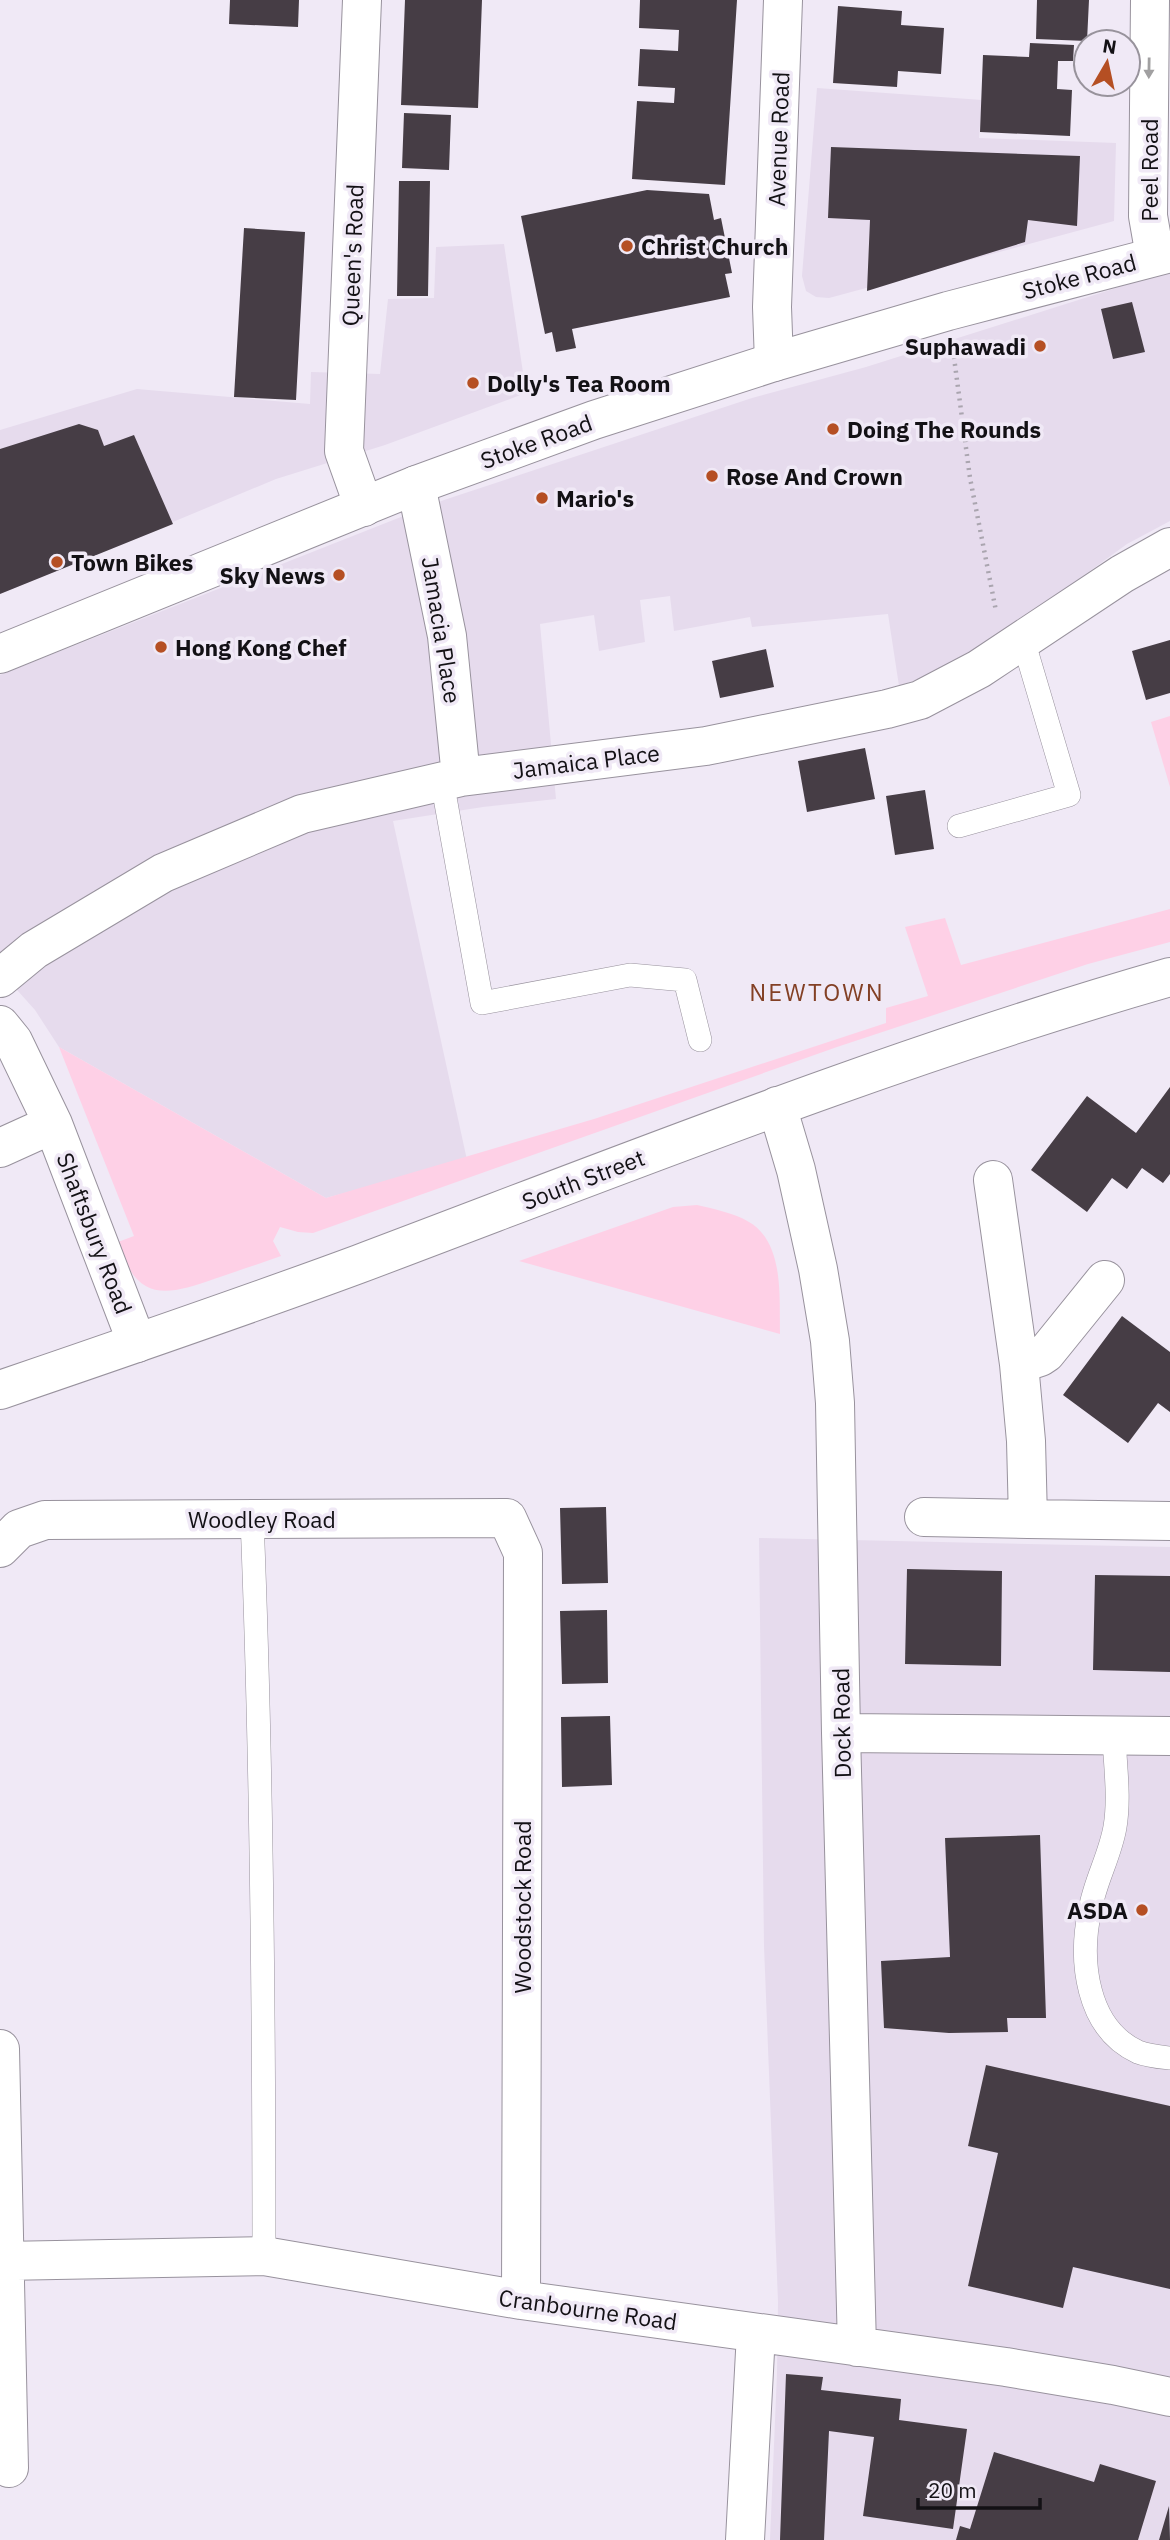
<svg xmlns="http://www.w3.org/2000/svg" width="1170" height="2540" font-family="'IBM Plex Sans',sans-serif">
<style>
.built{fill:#e6dbed}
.green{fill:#fed0e6}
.building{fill:#463d45}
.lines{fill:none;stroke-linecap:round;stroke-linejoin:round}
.lane-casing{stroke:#98929d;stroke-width:24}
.street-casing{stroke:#98929d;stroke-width:40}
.secondary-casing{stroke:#98929d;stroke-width:40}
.path{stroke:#aaa5af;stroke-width:4.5;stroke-dasharray:2 5;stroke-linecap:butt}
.lane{stroke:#fff;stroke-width:23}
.street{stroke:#fff;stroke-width:38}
.secondary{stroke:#fff;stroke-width:38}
.oneway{fill:#a1a0a1}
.poi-dot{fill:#b54f23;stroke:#f0e9f6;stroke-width:2.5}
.labels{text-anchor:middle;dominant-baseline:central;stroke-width:7;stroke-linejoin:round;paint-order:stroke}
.street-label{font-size:23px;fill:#131115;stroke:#f0e9f6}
.poi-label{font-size:23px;font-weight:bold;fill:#131115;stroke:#f0e9f6;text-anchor:start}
.neighbourhood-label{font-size:24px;letter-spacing:2px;fill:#834025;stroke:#f0e9f6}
</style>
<rect width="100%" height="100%" fill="#f0e9f6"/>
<!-- built -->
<path class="built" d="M817,88L982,100L979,138L1116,143L1114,221L829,298L816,297L806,291L802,276Z
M504,244L526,393L385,445L276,479L0,594V430L137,389L310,404L311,372L380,374L388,299L434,298L436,247Z
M1170,271V521L1127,544L1043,605L949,667L899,686L888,614L752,627L750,617L674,631L670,596L640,600L645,642L599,651L594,615L540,624L556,799L483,807L393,821L467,1160L326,1198L59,1047L35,1010L0,971V675L444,500L752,398L866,367Z
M759,1538L1170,1547V2540H770L777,2373L778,2302L764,1946Z"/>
<!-- green -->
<path class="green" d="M1170,716V787L1151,722Z
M1170,909V942L1088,964L837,1047L313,1233L298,1232L280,1227L273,1241L281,1256C259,1264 237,1271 214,1279C164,1297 136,1301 118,1242L134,1236L59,1047L326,1198L594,1119L886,1023V1008L928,996L905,927L945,918L961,965Z
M697,1205C714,1209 734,1213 749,1222C785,1243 779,1299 780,1334L519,1261L673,1207Z"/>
<!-- building -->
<path class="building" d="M230,0H299L298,27L229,24Z
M405,0H482L478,108L401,105Z
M640,0H737L725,185L632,179L637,101L674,103L675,88L638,86L640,49L678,51L679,30L639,28Z
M1037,0H1089L1087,41L1036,39Z
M838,6L902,11L901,25L944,28L941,74L898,71L897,87L833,83Z
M1030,43L1074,45L1073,61H1058L1057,89L1072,90L1070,136L980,132L983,55L1029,57Z
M404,113L451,115L449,170L402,168Z
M831,147L1080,156L1077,226L1028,220L1025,242L867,291L870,220L828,218Z
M399,181H430L428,296H397Z
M647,190L709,194L714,220L721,218L732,273L725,274L730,297L572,329L576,348L556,352L552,332L545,334L521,216Z
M244,228L305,232L296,400L234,397Z
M1132,302L1145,352L1113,359L1101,309Z
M79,424L98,430L104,446L134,435L173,524L0,594V449Z
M1170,640V693L1146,700L1132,651Z
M766,649L774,687L720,698L712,661Z
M865,748L875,799L807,812L798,761Z
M925,790L934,849L895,855L886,796Z
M1170,1087V1174L1163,1183L1142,1168L1127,1189L1112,1178L1087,1212L1031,1170L1087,1096L1136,1133Z
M1122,1316L1170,1352V1412L1158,1403L1128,1443L1063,1395Z
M606,1507L608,1583L562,1584L560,1508Z
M907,1569L1002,1571L1001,1666L905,1664Z
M1095,1575L1170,1576V1672L1093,1670Z
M607,1610L608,1683L562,1684L560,1611Z
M610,1716L612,1785L562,1787L561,1717Z
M1040,1835L1046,2018H1007L1008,2032L949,2033L884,2028L881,1961L950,1957L945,1838Z
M986,2065L1170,2106V2289L1073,2267L1063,2308L968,2286L998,2153L968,2146Z
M786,2374L823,2377L821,2390L901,2399L899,2420L967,2429L953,2529L863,2516L874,2437L829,2431L824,2540H780Z
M994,2452L1094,2482L1100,2464L1156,2481L1138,2540H956L960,2526L970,2529Z
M1169,2506L1170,2540H1159Z"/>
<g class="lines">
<!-- lane casing -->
<g class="lane-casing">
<path id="lane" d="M442,781L482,1003L630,975L685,980L700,1040
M959,826L1069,795L1023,640
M252,1519C262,1764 264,2010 264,2256
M1114,1736C1115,1765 1120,1797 1115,1827C1110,1856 1095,1881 1090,1910C1079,1960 1086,2028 1138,2052C1148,2056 1160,2057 1170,2058"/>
</g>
<!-- street casing -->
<g class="street-casing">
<path id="street" d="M362,0L344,451L364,507
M1150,0L1148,216L1155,256
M774,362L772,307L783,0
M416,485L447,636L461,777
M0,978L34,950L163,873L302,814L461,777L706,746L887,709L920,700L979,669L1122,574L1170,547
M0,1025L13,1041L53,1124L137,1343
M777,1106L796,1170L818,1269L830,1341L835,1403L841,1733L857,2347
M0,1148L53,1124
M993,1180L1019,1364L1040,1357L1046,1353L1105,1280
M1019,1364L1026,1441L1028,1519L1170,1521
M924,1517L1028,1519
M0,1548L19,1529L45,1520L507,1518L523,1553L521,2300
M841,1733L1170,1736
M0,2049L9,2468
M3,2261L264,2256L521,2300L1006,2367L1113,2385L1170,2397
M745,2540L756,2333"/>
</g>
<!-- secondary casing -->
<g class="secondary-casing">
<path id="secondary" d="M0,654L416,485L594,420L774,362L948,311L1170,253
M0,1390C120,1349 240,1308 359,1264C627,1163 894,1056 1170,977"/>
</g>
<!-- path -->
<path class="path" d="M953,350L970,478L996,611"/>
<!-- lane -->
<use href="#lane" class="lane"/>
<!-- street -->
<use href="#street" class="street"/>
<!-- secondary -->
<use href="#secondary" class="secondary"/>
</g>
<!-- one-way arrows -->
<defs><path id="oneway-solid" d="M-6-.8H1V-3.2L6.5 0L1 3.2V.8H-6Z" transform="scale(1.75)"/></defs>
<use class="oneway" href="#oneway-solid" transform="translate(1149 68) rotate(91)"/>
<!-- markers -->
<g class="poi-dot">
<circle cx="627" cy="246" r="7"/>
<circle cx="1040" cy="346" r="7"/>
<circle cx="473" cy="383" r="7"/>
<circle cx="833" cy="429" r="7"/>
<circle cx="712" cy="476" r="7"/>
<circle cx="542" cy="498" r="7"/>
<circle cx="57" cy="562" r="7"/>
<circle cx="339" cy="575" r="7"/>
<circle cx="161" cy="647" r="7"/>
<circle cx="1142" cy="1910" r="7"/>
</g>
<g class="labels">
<!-- street labels -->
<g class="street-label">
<text transform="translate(778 139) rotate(-88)">Avenue Road</text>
<text transform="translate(1149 170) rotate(-90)">Peel Road</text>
<text transform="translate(352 255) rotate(-88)">Queen's Road</text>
<text transform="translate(1079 276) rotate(-15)">Stoke Road</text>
<text transform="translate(536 441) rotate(-20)">Stoke Road</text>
<text transform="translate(442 630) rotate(81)">Jamacia Place</text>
<text transform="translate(586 761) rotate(-7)">Jamaica Place</text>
<text transform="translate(583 1179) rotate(-21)">South Street</text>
<text transform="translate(95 1233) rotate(69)">Shaftsbury Road</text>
<text x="262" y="1519">Woodley Road</text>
<text transform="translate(841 1723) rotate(-91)">Dock Road</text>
<text transform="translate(522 1907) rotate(-90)">Woodstock Road</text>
<text transform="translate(588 2309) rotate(8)">Cranbourne Road</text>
</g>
<!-- poi labels -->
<g class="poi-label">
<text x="641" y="246">Christ Church</text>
<text x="1026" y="346" text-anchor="end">Suphawadi</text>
<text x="487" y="383">Dolly's Tea Room</text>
<text x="847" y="429">Doing The Rounds</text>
<text x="726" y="476">Rose And Crown</text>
<text x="556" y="498">Mario's</text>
<text x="71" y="562">Town Bikes</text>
<text x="325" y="575" text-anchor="end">Sky News</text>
<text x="175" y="647">Hong Kong Chef</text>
<text x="1128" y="1910" text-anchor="end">ASDA</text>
</g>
<!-- neighbourhood labels -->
<g class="neighbourhood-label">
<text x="817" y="992">NEWTOWN</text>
</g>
</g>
<!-- north arrow -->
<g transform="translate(1107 63) rotate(9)"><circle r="33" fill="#f0e9f6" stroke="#98939c" stroke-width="2"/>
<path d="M0-5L12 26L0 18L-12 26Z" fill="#b54f23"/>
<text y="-10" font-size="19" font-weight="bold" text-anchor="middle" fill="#131115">N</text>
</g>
<!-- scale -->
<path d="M918 2498v10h122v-10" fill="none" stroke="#131115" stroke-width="3.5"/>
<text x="928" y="2498" font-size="21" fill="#131115" stroke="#f0e9f6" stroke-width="5" paint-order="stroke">20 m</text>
</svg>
